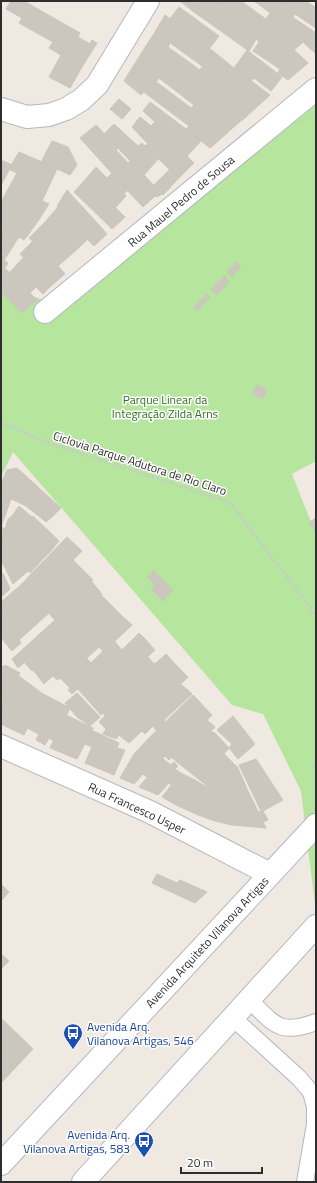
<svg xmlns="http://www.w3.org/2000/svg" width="317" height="1183" font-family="'Titillium Web',sans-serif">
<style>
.green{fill:#b6e59e}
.building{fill:#cbc7bf;stroke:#cbc5ba}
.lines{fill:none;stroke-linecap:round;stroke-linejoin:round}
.lane-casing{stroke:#b4b7c1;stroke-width:18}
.street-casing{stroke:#b4b7c1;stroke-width:24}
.secondary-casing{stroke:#b4b7c1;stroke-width:24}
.path{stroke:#c9c9c9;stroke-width:2.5;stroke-dasharray:3 2;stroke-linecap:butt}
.lane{stroke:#fff;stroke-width:16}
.street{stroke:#fff;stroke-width:22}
.secondary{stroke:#fff;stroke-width:22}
.labels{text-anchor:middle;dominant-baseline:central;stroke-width:3;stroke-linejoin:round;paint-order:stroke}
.street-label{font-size:12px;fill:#2e2e2e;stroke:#fff}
.park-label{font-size:12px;fill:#2c6e1b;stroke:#fff}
.transit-label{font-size:12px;fill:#164399;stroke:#fff;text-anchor:start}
</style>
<rect width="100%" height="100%" fill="#efe9e1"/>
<!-- green -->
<path class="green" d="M316,79V461L292,474L316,535V913L301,791L263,714L232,705L13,452L1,477V284L59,306L204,166Z"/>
<!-- building -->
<path class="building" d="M11,1H24L80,33L78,37L90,44L92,40L97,43L82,67L49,48L53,42L19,23L22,18L6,9Z
M180,1H202L194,12Z
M202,1H215L260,33L249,51L194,12Z
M215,1H241L263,17L254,29Z
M254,1H280L288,7L280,20Z
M280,1H292L288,7Z
M292,1H306L316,8V28L295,14L293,17L285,12Z
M179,7L219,36L209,49L170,19Z
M285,12L316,33V54L303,42L294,50L273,30Z
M270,13L280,20L268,39L254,29L263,17L266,19Z
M165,15L213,51L202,66L155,32Z
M273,30L308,63L288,80L278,73L280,69L253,51L259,42L256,39L260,33L268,39Z
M155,32L170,43L168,47L200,70L190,83L144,49Z
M144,49L213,99L200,115L191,108L194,105L159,78L156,82L134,65Z
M247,50L282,77L271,91L254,78L251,81L234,68Z
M213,51L235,69L225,83L202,66Z
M61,55L82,67L70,88L49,77Z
M134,65L191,108L200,115L189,126L144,92L141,95L124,81Z
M202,67L228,85L215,101L190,83Z
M235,69L270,95L246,117L221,94L228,85L225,83Z
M221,94L246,117L236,125L209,103L213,99L215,101Z
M119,99L131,109L122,119L110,109Z
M150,102L186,129L172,144L151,126L155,122L143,111Z
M209,103L236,125L226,134L201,114Z
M201,114L226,134L210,148L186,129Z
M140,117L182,151L167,167L145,146L148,144L132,127Z
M114,124L138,146L142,143L159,158L144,175L104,134Z
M96,125L118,148L116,150L128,163L130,161L142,173L126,189L80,138Z
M186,129L201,141L187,156L172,144Z
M52,141L68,147L77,165L70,175L57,169L42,201L25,193Z
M182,151L194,163L179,178L167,167Z
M19,152L42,162L1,237V202L17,173L9,169Z
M1,160L12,165L1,185Z
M96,167L107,178L112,173L128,190L124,194L126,196L115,208L85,180Z
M170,169L179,178L163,195L154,185Z
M142,173L162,194L157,197L155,196L143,207L126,189Z
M85,180L118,210L106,223L74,192Z
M67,190L99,225L85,237L57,206Z
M25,193L49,204L40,218L17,208Z
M58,207L87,240L74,252L45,222Z
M17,208L40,218L28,235L8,223Z
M118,210L125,217L112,229L106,223Z
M45,222L74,252L58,266L29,238Z
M8,223L28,235L24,240L19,237L4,260L1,258V237Z
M99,225L107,234L94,246L85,237Z
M33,241L58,266L46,280L20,254Z
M24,257L52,285L43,294L36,287L30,293L9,273Z
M1,258L8,263L1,274Z
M237,262L241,266L232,277L227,272Z
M58,266L65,274L52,285L46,280Z
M5,268L28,291L14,305L1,292V274Z
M225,275L227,277L225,279L229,282L217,295L211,289Z
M28,291L37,300L22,313L14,305Z
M207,294L210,297L197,311L193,308Z
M257,385L267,390L262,399L252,393Z
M17,468L61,508L52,517L7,470Z
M7,470L52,517L46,522L26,506L1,494V484Z
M1,494L11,499L1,527Z
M19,506L32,517L33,516L59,541L50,552L12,516Z
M12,516L50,552L43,559L22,539L3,564L1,562V544L8,519Z
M316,518V533L309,522Z
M1,527L6,529L1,544Z
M67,537L82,551L45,589L31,574Z
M22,539L43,559L30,573L28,571L13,584L3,564Z
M73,560L93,580L67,603L61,597L64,594L57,588L54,591L48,586Z
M154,571L173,590L163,601L151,589L155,584L147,577Z
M3,573L10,589L1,597V576Z
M31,574L45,589L36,598L22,584Z
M91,581L102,594L64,629L53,618Z
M22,584L41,604L20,624L1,602Z
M48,586L54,591L57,588L64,594L61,597L68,605L53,618L36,598Z
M101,595L110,604L71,639L64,629Z
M1,602L20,624L3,640L1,637Z
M41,604L49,613L19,640L21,643L12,651L3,640Z
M110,604L120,614L81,650L71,639Z
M120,614L132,625L115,641L104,629Z
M55,620L70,637L61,645L58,642L56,645L51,639L18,668L12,659Z
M104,629L122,650L111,660L99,647L87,658L80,651Z
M139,633L146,640L133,653L127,645Z
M70,637L81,650L44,684L33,670Z
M51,639L56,645L58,642L61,645L32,671L25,663Z
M146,640L155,650L116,686L107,676Z
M127,645L133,653L107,676L93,661L103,651L111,660Z
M80,651L91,663L93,661L101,669L72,694L68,690L70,688L60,678L57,680L53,676Z
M166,654L178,667L164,680L163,678L157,684L154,680L140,692L133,684Z
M148,657L154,664L159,661L133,684L140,692L131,702L116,686Z
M1,665L4,667L5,665L20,673L1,710Z
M178,667L188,677L173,691L170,687L150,705L139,693L154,680L157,684L163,678L164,680Z
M101,669L123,694L101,715L78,689Z
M19,676L31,685L9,728L1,724V710Z
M181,684L192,694L164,720L165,722L156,730L131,702L139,693L150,705L170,687L173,691Z
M31,685L43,694L24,735L9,728Z
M77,693L100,717L90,726L77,717L65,703Z
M43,694L70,708L54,741L49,738L45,745L36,740L39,734L27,728Z
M123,694L153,726L145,734L118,707L115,710L111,706Z
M193,695L212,715L169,760L149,738Z
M111,706L115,710L118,707L142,731L129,743L119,735L116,739L103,734L106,729L99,722L105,716L103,713Z
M66,715L93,728L77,759L50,748Z
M233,716L255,744L238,759L229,748L232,744L217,730Z
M207,720L215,727L211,731L213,733L182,766L172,758Z
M91,730L119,743L117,748L125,750L114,775L85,763L92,747L85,744Z
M214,732L229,748L201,781L182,766Z
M149,738L165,756L147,777L143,774L134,784L120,778L134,754Z
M224,754L236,766L217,787L214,785L211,789L201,781Z
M163,759L171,765L174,762L178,766L175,769L181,773L171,785L169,783L158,795L139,787Z
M256,759L283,800L263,811L268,820L263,822L258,812L261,811L239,765Z
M237,766L247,789L215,821L198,815L210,789L214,785L217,787Z
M181,773L195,780L178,806L162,797Z
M195,780L210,789L198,815L178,806Z
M247,789L253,801L232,825L215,821Z
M253,801L266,828L232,825Z
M157,874L177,883L180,880L207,892L195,903L152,883Z
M1,884L9,892L1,901Z
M1,954L9,961L1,969Z
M2,1019L33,1049L1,1083V1020Z"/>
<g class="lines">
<!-- lane casing -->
<g class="lane-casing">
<path id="lane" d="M248,999C275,1024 278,1036 316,1022
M232,1017L299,1078L311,1092L315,1107V1124L305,1182"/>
</g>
<!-- street casing -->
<g class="street-casing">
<path id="street" d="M1,109L27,117L49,115L66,109L81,100L97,85L148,1
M45,312L316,89
M1,746L150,812L270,874"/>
</g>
<!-- secondary casing -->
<g class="secondary-casing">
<path id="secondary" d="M1,1164L316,825
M83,1182L316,926"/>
</g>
<!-- path -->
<path class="path" d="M1,423L55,445L231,503L316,615
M316,761L313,768L316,771"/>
<!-- lane -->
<use href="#lane" class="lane"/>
<!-- street -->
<use href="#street" class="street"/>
<!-- secondary -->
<use href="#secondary" class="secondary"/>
</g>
<!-- icons -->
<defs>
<g id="bus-pin" transform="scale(1)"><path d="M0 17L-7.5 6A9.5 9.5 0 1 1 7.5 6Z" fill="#1a4fb4" stroke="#fff"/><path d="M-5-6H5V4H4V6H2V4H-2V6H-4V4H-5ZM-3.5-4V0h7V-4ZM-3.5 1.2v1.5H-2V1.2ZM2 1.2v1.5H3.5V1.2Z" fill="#fff"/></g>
</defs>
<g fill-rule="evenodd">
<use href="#bus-pin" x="73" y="1033"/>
<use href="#bus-pin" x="144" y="1141"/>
</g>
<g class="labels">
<!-- street labels -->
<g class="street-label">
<text transform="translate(181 201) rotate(-40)">Rua Mauel Pedro de Sousa</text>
<text transform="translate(140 463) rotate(18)">Ciclovia Parque Adutora de Rio Claro</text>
<text transform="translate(137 808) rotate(25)">Rua Francesco Usper</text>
<text transform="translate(207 942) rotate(-47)">Avenida Arquiteto Vilanova Artigas</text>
</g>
<!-- park labels -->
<g class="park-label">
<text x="165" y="399">Parque Linear da<tspan x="165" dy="14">Integração Zilda Arns</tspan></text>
</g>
<!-- transit labels -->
<g class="transit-label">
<text x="87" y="1026">Avenida Arq.<tspan x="87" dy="14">Vilanova Artigas, 546</tspan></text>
<text x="130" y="1134" text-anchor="end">Avenida Arq.<tspan x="130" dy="14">Vilanova Artigas, 583</tspan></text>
</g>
</g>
<!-- border -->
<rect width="317" height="1183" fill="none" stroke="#2e2e2e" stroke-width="4"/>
<!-- scale -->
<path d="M181 1167v6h81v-6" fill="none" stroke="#2e2e2e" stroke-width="2"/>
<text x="187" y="1167" font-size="12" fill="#2e2e2e" stroke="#ffffff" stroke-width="3" paint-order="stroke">20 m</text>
</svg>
